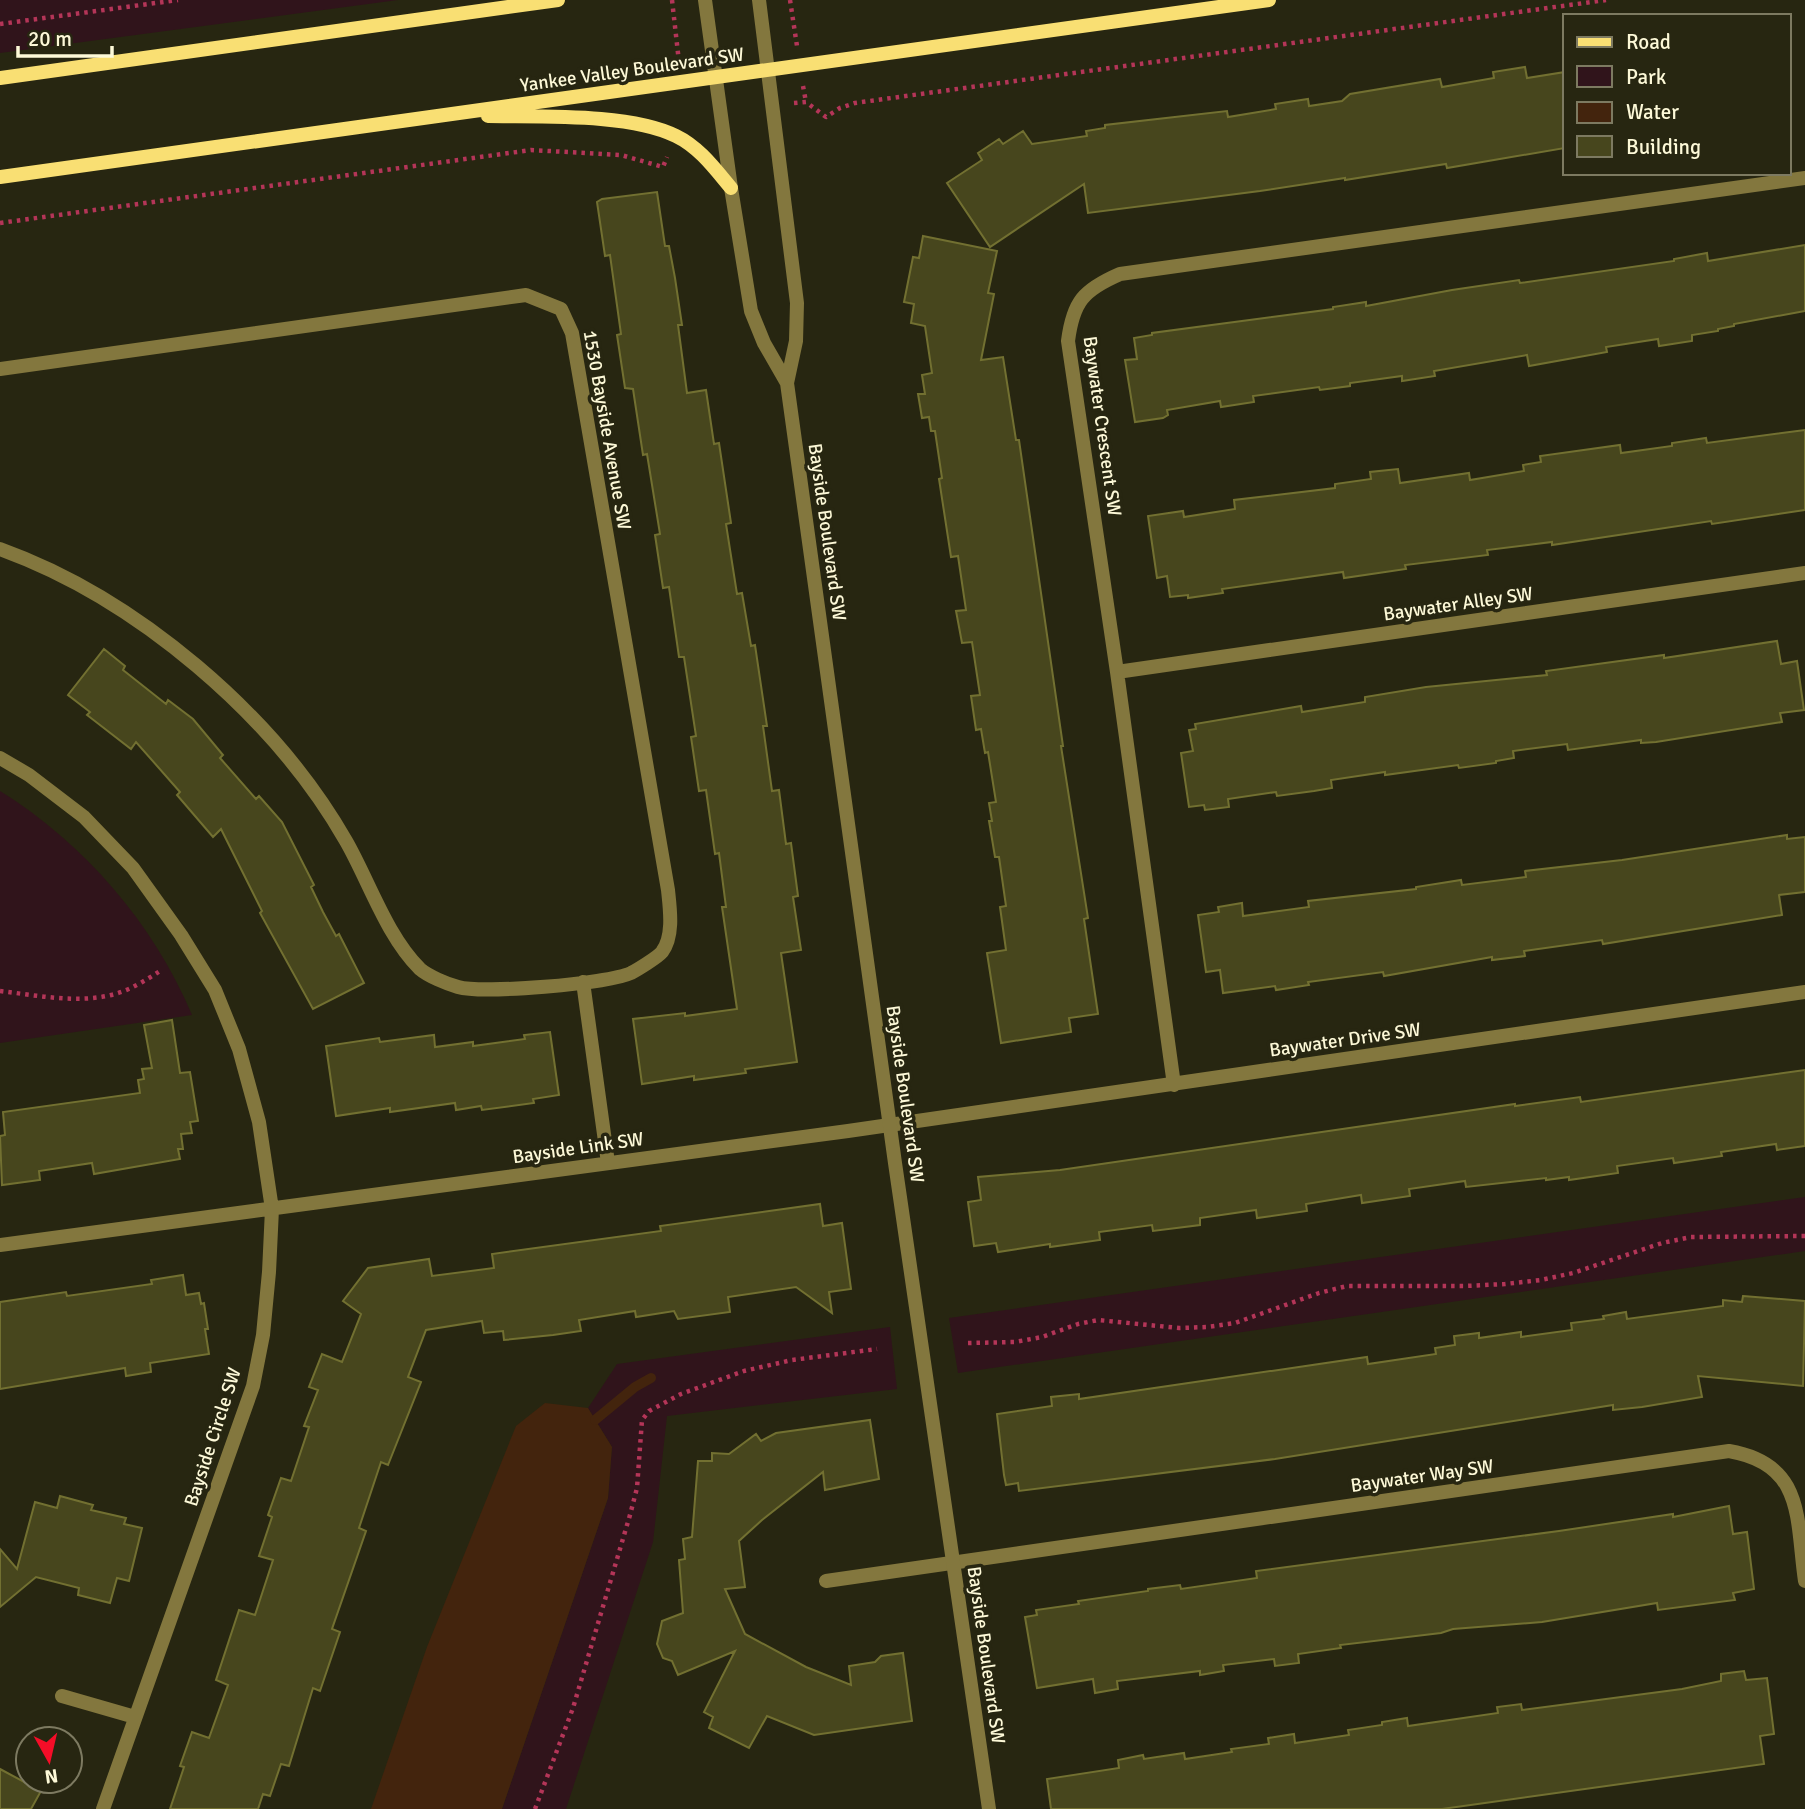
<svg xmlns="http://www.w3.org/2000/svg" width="1805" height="1809" font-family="Signika,sans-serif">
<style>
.green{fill:#30141b}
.water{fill:#43240d}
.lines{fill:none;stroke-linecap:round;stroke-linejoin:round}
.stream{stroke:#43240d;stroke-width:10}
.building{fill:#47461d;stroke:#727031;stroke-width:2}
.path{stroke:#b43558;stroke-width:4.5;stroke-dasharray:3.5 5;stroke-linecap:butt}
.minor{stroke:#83773e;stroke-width:14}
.tertiary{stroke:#83773e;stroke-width:14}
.secondary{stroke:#f9df73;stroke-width:14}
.labels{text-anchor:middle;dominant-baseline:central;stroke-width:7;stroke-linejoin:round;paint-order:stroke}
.street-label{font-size:19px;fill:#fdf9d8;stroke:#272611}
</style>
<rect width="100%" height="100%" fill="#272611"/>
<!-- green -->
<path class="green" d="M0,0H398L0,53Z
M0,791C84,843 154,924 192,1015L0,1043Z
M1805,1197V1251L958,1373L949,1318Z
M890,1327L897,1389L667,1416L653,1542L566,1809H502L608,1498L612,1447L588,1408L617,1364Z"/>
<!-- water -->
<path class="water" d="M545,1403L588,1408L612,1447L608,1498L502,1809H371L427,1647L516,1426Z"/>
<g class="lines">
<!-- stream -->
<path class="stream" d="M595,1420L635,1387L651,1378"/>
</g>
<!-- building -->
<path class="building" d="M1525,67L1527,78L1565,72V148L1447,168L1446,164L1345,180V178L1260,191L1088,213L1084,184L990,247L947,183L982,160L978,153L999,139L1003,144L1023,131L1032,144L1087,136L1086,131L1105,128V125L1227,111L1228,117L1276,109L1275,104L1308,99L1309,106L1342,101L1350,94L1440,79L1442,87L1494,78L1493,72Z
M657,192L665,246H669L675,278L682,325H678L687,393L706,390L714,444L719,443L731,523L726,524L737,594L742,593L751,646L755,645L767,726H763L772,791L779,790L786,844L791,843L798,896L793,897L801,950L781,953L797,1062L745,1069L746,1073L694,1080V1076L642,1084L633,1019L685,1013V1016L737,1009L722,907H726L719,853L715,854L706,790L699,791L691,737L696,736L684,657H679L669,587L663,588L655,535L660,534L647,454L643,455L633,389L625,388L617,335L621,334L610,255L605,256L597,202L602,199Z
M923,236L997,251L988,293L994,294L981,360L1003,357L1016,440H1019L1063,746H1061L1088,918L1084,919L1098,1014L1069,1018L1071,1032L1001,1043L987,953L1006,950L1000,907L1006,906L999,857H995L989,821H992L989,803L996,802L988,752L985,753L981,729L976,730L971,696L980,695L972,642L962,643L956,611L966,610L958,556L951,557L939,479L942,478L935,431H931L929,417L922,418L918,394H925L922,375L932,373L925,326L911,323L914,304L904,302L913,257L919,258Z
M1805,245V311L1734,324V326L1718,329V331L1692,335V341L1659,346L1658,339L1606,347L1607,352L1529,366L1527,355L1434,371L1435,376L1402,381V376L1350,383V386L1320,390L1319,387L1253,396L1254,402L1221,407L1220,401L1167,410L1168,415L1163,418L1135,422L1125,360L1137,359L1134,338L1152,335V333L1333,309V307L1366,302V306L1452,290L1519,280L1520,283L1674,261V259L1707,253L1708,261Z
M1805,430V510L1712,524L1711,521L1552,545V542L1487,550L1488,555L1405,565L1406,569L1344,578L1343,572L1222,589L1223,593L1188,598V595L1170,597L1167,576L1157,578L1148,516L1183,511L1184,517L1235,509L1234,500L1335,488V484L1371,479L1370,472L1398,469L1400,483L1469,473L1470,480L1524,471L1523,465L1541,462L1540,456L1620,445L1621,453L1672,446V443L1706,438L1707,443Z
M1777,641L1781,664L1797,661L1804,710L1780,713L1782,722L1656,742L1641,743V740L1568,750L1567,744L1513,751L1514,758L1496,761V763L1459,768L1458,765L1385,775V772L1331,780L1332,788L1314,791L1277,796L1276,792L1228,799L1229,807L1205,810L1204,805L1189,807L1181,753L1193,751L1189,730L1196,729L1195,724L1301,706L1302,712L1365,702V697L1426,687L1547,675L1546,671L1664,655V658Z
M104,649L125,666L123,670L166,704L168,700L193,719L223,755L220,758L256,799L259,796L282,822L314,885L311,887L323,912L336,936L339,934L364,983L313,1009L260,913L262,911L221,829L213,837L177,795L180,792L136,742L131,749L87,715L90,712L68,695Z
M1787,835V839L1805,837V892L1779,895L1782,915L1603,944L1602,940L1524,951L1525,956L1492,960V957L1384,976L1383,972L1308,982L1309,985L1276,990L1275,986L1223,993L1220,970L1206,972L1198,915L1219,912L1218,907L1242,903L1243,916L1309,907L1308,901L1416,889V887L1461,880L1462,885L1526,877L1525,871L1622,860Z
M172,1020L180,1073L190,1072L198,1121L190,1122L192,1133L181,1134L183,1149H178L180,1159L94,1174L92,1163L39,1171L40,1180L2,1185L0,1136L5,1135L3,1112L140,1093L138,1080L144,1079L142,1069L152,1068L144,1025Z
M550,1032L559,1095L533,1099L534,1103L482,1110L481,1106L456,1110L455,1103L390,1112V1108L336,1116L326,1046L379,1038L380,1042L434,1035L435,1047L473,1042V1046L525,1039L524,1035Z
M1805,1070V1146L1777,1150L1776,1144L1721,1152L1722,1156L1674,1163L1673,1158L1617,1166L1618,1173L1569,1180V1177L1546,1180V1178L1466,1187L1465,1181L1409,1189L1410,1196L1362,1203L1361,1195L1306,1204L1307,1211L1257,1218L1256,1210L1200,1218V1225L1153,1231L1152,1225L1099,1232L1100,1240L1050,1247V1244L998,1252L996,1243L974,1246L968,1202L981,1200L978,1177L1060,1170L1515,1104V1106L1580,1097L1581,1102Z
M820,1204L823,1226L842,1223L851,1289L829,1292L832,1313L796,1287L728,1297L730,1312L678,1319L674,1311L636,1317L635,1311L579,1320L581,1331L553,1335L504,1340L503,1331L484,1333L482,1321L426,1330L408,1377L421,1382L388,1465L381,1462L359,1528L366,1531L332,1629L340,1632L320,1691L313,1688L289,1766L281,1764L270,1796L263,1794L258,1809H170L184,1767L180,1766L192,1732L209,1738L228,1685L216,1680L239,1610L255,1615L273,1560L259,1556L272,1517L268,1515L281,1478L291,1481L309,1427L304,1426L318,1390L309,1387L322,1354L342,1362L361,1314L343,1301L368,1268L429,1259L432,1276L494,1268L492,1254L661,1231L660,1226Z
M183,1275L186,1295L199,1293L201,1304L204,1303L208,1329H205L209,1354L150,1363L151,1372L126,1376L125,1368L0,1389V1302L66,1292L67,1296L152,1284L151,1280Z
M1743,1296L1805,1301L1803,1386L1698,1376L1702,1397L1642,1407L1613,1410V1405L1275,1459L1019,1491L1018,1483L1006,1485L1004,1475L997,1414L1052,1406L1051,1397L1079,1394V1399L1367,1357L1368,1364L1436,1354L1435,1348L1455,1345L1454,1336L1479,1333V1338L1521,1332V1337L1572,1330L1571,1323L1604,1319L1603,1316L1626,1312L1627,1319L1723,1306V1300L1742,1302Z
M870,1420L879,1479L825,1490L823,1472L762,1520L739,1541L745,1587L725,1589L745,1634L806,1667L851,1685L849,1666L875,1662L881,1656L903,1653L912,1721L814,1735L767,1716L749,1748L709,1728L713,1717L704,1712L735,1651L678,1675L672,1661L663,1658L657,1644L662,1621L683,1613L679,1560L685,1559L683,1539L692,1537L698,1461H712V1453L729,1454L756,1434L761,1441L776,1433Z
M60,1496L93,1505L91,1510L126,1518L124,1524L142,1528L129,1581L117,1578L110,1603L78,1595L79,1588L36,1577L0,1607V1549L17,1569L35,1502L57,1508Z
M1729,1506L1733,1534L1747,1532L1754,1589L1733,1593L1735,1600L1658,1610L1657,1603L1542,1622L1453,1629L1441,1633L1340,1645L1341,1648L1298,1654L1299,1663L1275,1666L1274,1659L1223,1665L1224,1671L1200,1675V1671L1117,1681L1118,1689L1095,1693L1093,1679L1037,1688L1025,1617L1037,1615L1036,1610L1079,1604L1078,1601L1148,1591V1589L1180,1585L1181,1589L1257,1578L1256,1571L1559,1531L1673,1514V1517Z
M1744,1671L1746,1680L1767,1678L1774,1734L1760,1736L1764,1764L1442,1809H1051L1047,1779L1119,1768L1118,1760L1143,1755L1144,1759L1184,1753L1185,1759L1232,1752L1231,1749L1269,1744L1268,1738L1294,1734L1295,1743L1349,1735L1348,1730L1382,1725V1722L1407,1718L1408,1726L1498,1713L1497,1707L1521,1704L1522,1710L1682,1689L1721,1681V1674Z
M0,1769L41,1791L31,1809H0Z"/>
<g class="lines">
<!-- path -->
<path class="path" d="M672,0L679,62
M790,0L797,46
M0,24L178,0
M803,86L806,102
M794,103L806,102L826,117L840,108L855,103L1606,0
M0,223L531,150L621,155L663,167L667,157
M0,991C43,996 91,1007 131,988C141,983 151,977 160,971
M968,1343L1015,1342L1042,1337L1078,1324L1098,1320L1179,1328L1207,1327L1235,1323L1319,1293L1347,1286H1465L1505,1284L1541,1280L1573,1273L1662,1243L1691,1237L1805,1236
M535,1809L573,1708L630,1515L637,1488L642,1420L649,1411L681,1394L744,1371L792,1360L877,1349"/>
<!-- minor -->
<path class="minor" d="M0,369L526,295L561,309L572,333L668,890C670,909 674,936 662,952C658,957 637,970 631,973C607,984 482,994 458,987C447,984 428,976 420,969C386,935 369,881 346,841C274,715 136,598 0,549
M1117,672L1805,573
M0,758L29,775L84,817L133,868L181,935L215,990L239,1049L259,1122L272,1209L269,1272L263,1335L253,1386L103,1809
M583,982L608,1163
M1174,1085L1117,672L1068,341C1073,302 1083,290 1120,274L1805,178
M0,1245L848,1131L1805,992
M826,1581L1729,1451C1805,1464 1796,1519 1805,1581
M62,1696L135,1717"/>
<!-- tertiary -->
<path class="tertiary" d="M705,0L731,188L751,311L764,343L787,383
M759,0L797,303L796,341L787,383L895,1163L989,1809"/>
<!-- secondary -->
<path class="secondary" d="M0,78L558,0
M488,116C541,117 630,113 676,136C699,147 715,169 731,188
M0,177L1269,0"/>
</g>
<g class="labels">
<!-- street labels -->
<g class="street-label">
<text transform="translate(632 70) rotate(-8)">Yankee Valley Boulevard SW</text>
<text transform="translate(1102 426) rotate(82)">Baywater Crescent SW</text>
<text transform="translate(607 430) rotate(80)">1530 Bayside Avenue SW</text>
<text transform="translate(827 532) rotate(82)">Bayside Boulevard SW</text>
<text transform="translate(1458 604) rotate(-8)">Baywater Alley SW</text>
<text transform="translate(1345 1040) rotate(-8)">Baywater Drive SW</text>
<text transform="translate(905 1094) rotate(82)">Bayside Boulevard SW</text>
<text transform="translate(578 1148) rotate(-8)">Bayside Link SW</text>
<text transform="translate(213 1437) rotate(-72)">Bayside Circle SW</text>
<text transform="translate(1422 1476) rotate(-8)">Baywater Way SW</text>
<text transform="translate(986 1655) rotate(82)">Bayside Boulevard SW</text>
</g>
</g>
<!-- legend -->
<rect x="1563" y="14" width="228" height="161" fill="#272611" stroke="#7d7a61" stroke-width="2"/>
<rect x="1577" y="37" width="35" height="10" fill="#f9df73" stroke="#7d7a61" stroke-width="2"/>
<text x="1626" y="49" font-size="21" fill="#fdf9d8">Road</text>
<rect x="1577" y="66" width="35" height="21" fill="#30141b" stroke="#7d7a61" stroke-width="2"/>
<text x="1626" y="84" font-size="21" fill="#fdf9d8">Park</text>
<rect x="1577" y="102" width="35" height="21" fill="#43240d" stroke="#7d7a61" stroke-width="2"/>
<text x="1626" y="119" font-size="21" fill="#fdf9d8">Water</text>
<rect x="1577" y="136" width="35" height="21" fill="#47461d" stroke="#7d7a61" stroke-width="2"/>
<text x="1626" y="154" font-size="21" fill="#fdf9d8">Building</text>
<!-- north arrow -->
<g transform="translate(49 1760) rotate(172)"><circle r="33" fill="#272611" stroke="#7d7a61" stroke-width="2"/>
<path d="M0-5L12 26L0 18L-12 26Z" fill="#f50d28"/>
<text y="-10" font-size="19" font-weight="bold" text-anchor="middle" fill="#fdf9d8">N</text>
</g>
<!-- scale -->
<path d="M18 46v10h94v-10" fill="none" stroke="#fdf9d8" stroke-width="3.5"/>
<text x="28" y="46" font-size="21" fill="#fdf9d8" stroke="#272611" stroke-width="5" paint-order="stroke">20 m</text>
</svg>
